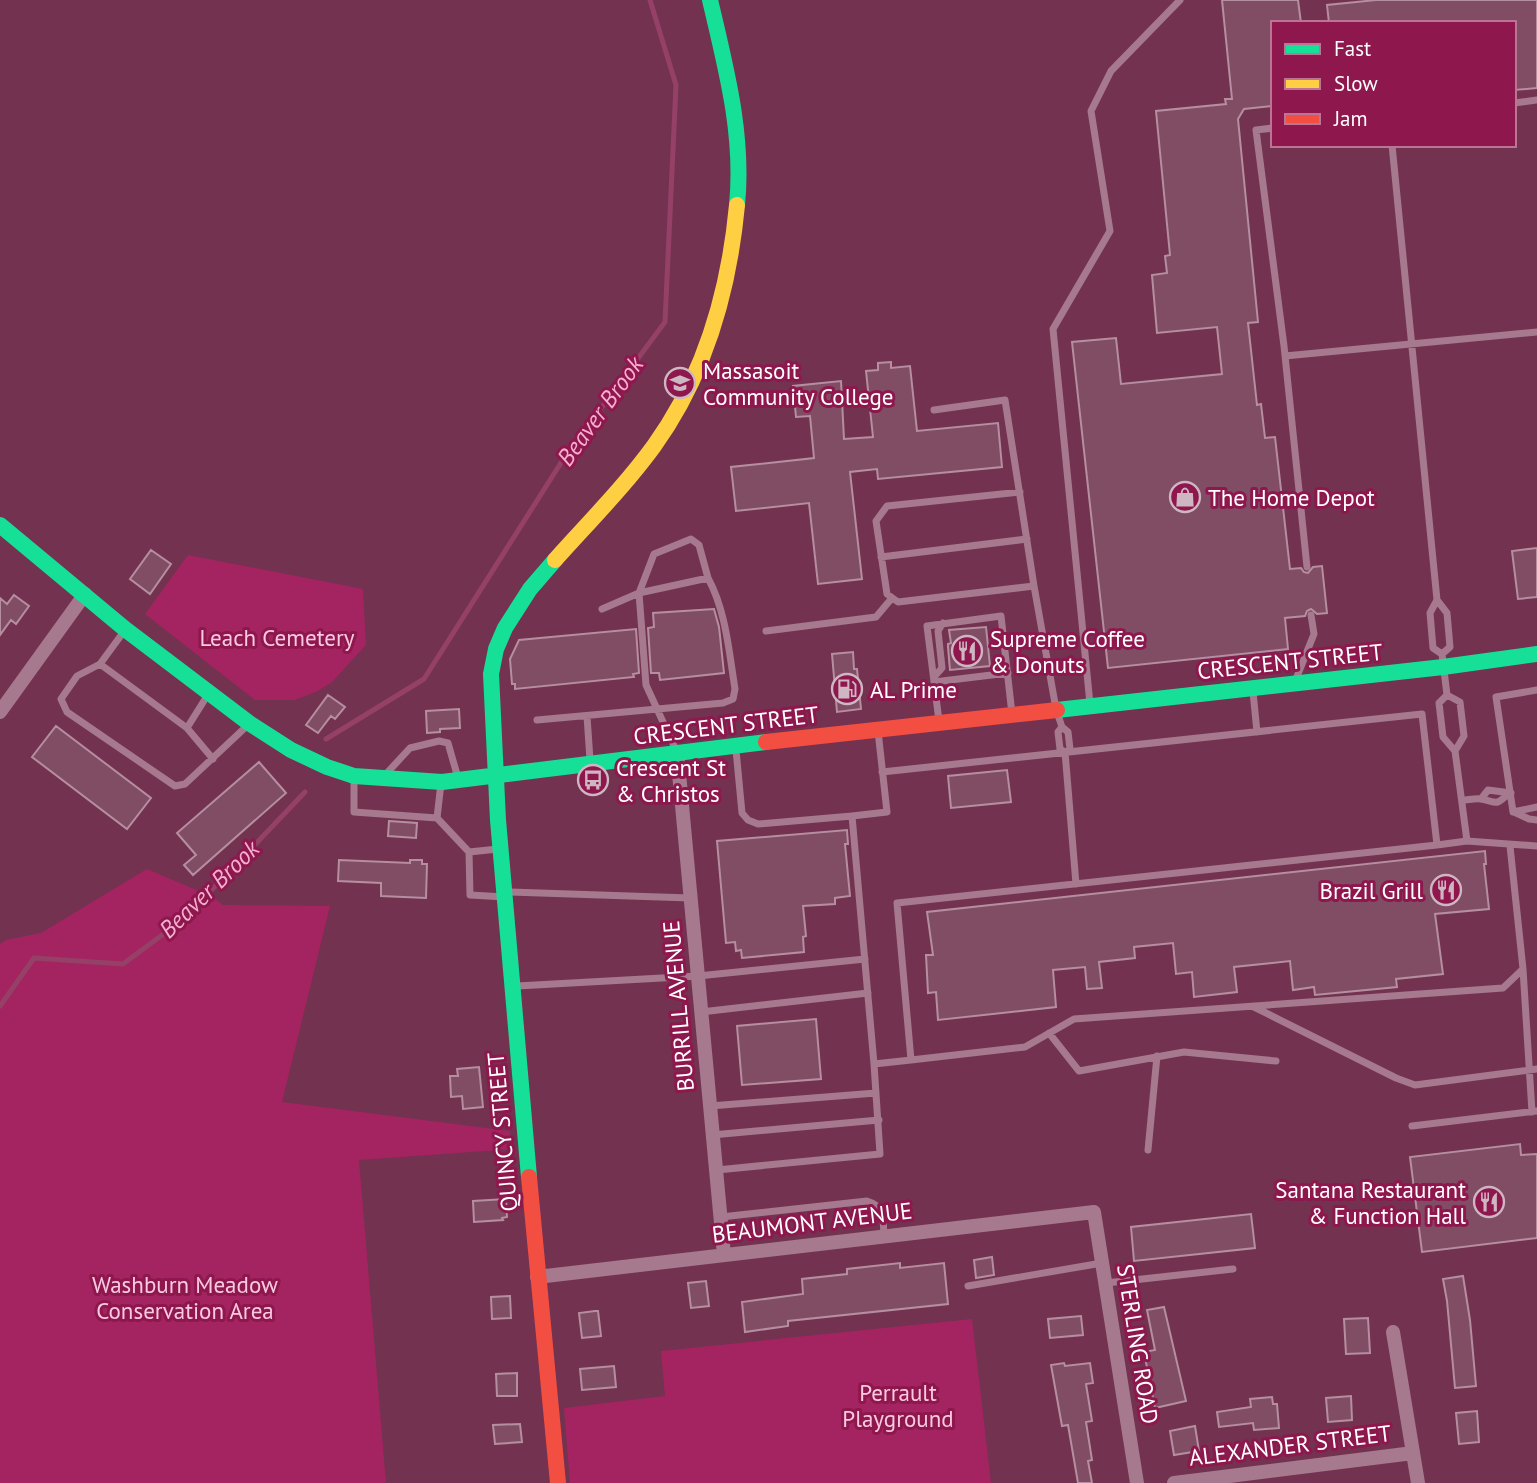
<svg xmlns="http://www.w3.org/2000/svg" width="1537" height="1483" font-family="'PT Sans',sans-serif">
<style>
.green{fill:#a32460}
.lines{fill:none;stroke-linecap:round;stroke-linejoin:round}
.stream{stroke:#954167;stroke-width:5}
.building{fill:#814d65;stroke:#b58ea0;stroke-width:2}
.lane{stroke:#a6798f;stroke-width:7}
.street{stroke:#a6798f;stroke-width:14}
.fast{stroke:#16e098;stroke-width:16}
.slow{stroke:#ffcf43;stroke-width:16}
.jam{stroke:#f24e42;stroke-width:16}
.labels{text-anchor:middle;dominant-baseline:central;stroke-width:6;stroke-linejoin:round;paint-order:stroke}
.poi-label{font-size:23px;fill:#fff;stroke:#8e174d;text-anchor:start}
.park-label{font-size:23px;fill:#fbc9e1;stroke:#8e174d}
.street-label{font-size:23px;fill:#fff;stroke:#8e174d}
.water-label{font-size:24px;font-style:italic;fill:#f7afd1;stroke:#8e174d}
</style>
<rect width="100%" height="100%" fill="#733250"/>
<!-- green -->
<path class="green" d="M188,555L363,589L366,645L332,682L316,692L294,700H255L145,614Z
M147,869L213,897L223,905L330,906L282,1102L510,1131L512,1149L359,1160L386,1483H0V944L6,940L41,933Z
M972,1319L991,1483H570L564,1408L665,1396L661,1351Z"/>
<g class="lines">
<!-- stream -->
<path class="stream" d="M326,739L424,679L564,458L665,322L676,85L650,0
M0,1006L34,958L123,964L185,918L305,792"/>
</g>
<!-- building -->
<path class="building" d="M1222,0H1298L1301,23H1273V106L1244,109L1238,119L1258,322L1248,323L1257,405L1261,404L1265,438L1275,437L1290,569L1301,568L1304,572L1308,573L1313,567L1322,566L1327,613L1317,614L1311,609L1307,611L1305,616L1285,618L1288,649L1108,668L1072,342L1116,338L1121,384L1222,374L1217,327L1157,333L1152,275L1167,273L1165,256L1170,255L1156,111L1226,104L1225,99H1232Z
M1376,0H1537V88L1514,90V23H1329L1327,5Z
M891,362V368L910,366L917,431L998,423L1002,467L878,479L877,469L850,472L862,579L818,584L809,503L736,511L731,467L814,458L810,416L796,417L793,386L841,381L844,439L873,437L866,371L878,370V363Z
M1537,548V597L1518,599L1512,551Z
M151,550L171,564L150,594L130,579Z
M14,595L29,606L16,624L11,620L0,635V598L7,604Z
M714,609L719,627L724,673L660,680L659,673H651L648,628L654,627L653,613Z
M986,627L990,666L950,670L948,647V644L951,643L949,630Z
M636,629L639,673L633,674L634,677L515,689V684H512L510,659L519,640Z
M853,652L854,669H857L861,709L837,712L832,654Z
M328,695L345,707L335,719L331,716L318,733L306,725Z
M459,709L460,728L440,729V732L427,733L426,711Z
M56,726L151,798L127,829L32,757Z
M259,762L286,793L193,875L184,865L196,855L177,833Z
M1007,770L1011,802L951,808L948,776Z
M389,821L417,823L416,838L388,836Z
M847,830L848,844H845L850,896L835,898V904L803,906L806,936L803,937L804,952L742,958L741,950L736,951L735,942L726,943L717,841Z
M1485,851L1486,864H1484L1489,909L1435,914L1443,974L1396,979L1397,987L1315,995L1314,987L1293,990L1290,961L1234,967L1237,992L1194,997L1192,972L1176,974L1173,943L1134,947L1135,958L1099,962L1102,988L1087,989L1085,967L1053,970L1056,1007L938,1020L936,992L928,993L926,955H933L927,912Z
M339,860L410,863V860H422V864H427L426,898L381,896V883L338,881Z
M816,1019L821,1079L742,1085L737,1026Z
M479,1067L483,1107L463,1109L462,1096L451,1097L450,1076H458L457,1069Z
M1520,1144L1521,1155L1537,1154V1238L1422,1252L1410,1157Z
M506,1199L507,1217L502,1218L503,1220L474,1222L473,1201Z
M1251,1214L1255,1248L1134,1261L1131,1227Z
M992,1257L994,1275L976,1278L974,1260Z
M900,1263V1268L944,1263L948,1304L788,1321V1326L745,1332L742,1302L803,1294L802,1279L847,1274V1269Z
M1463,1276L1470,1320L1476,1386L1455,1388L1447,1301L1443,1279Z
M706,1281L709,1306L691,1308L688,1283Z
M510,1296L511,1318L492,1319L491,1297Z
M1164,1307L1186,1401L1155,1408L1144,1352L1155,1350L1147,1310Z
M595,1311H598L601,1336L582,1338L579,1313Z
M1081,1316L1083,1335L1050,1338L1048,1319Z
M1368,1318L1370,1353L1346,1354L1344,1319Z
M1064,1363L1065,1366L1090,1363L1093,1383L1086,1384L1092,1421L1086,1422L1092,1460L1088,1461L1092,1483H1078L1068,1425L1062,1426L1051,1365Z
M614,1366L616,1387L582,1390L580,1369Z
M517,1373V1396H497L496,1374Z
M1351,1396L1352,1420L1328,1422L1326,1398Z
M1272,1397L1273,1404H1277L1279,1428L1254,1430L1253,1423L1219,1427L1217,1412L1251,1407L1250,1399Z
M1477,1411L1479,1442L1459,1444L1456,1413Z
M520,1424L522,1442L495,1444L493,1425Z
M1195,1426L1199,1451L1174,1455L1170,1431Z"/>
<g class="lines">
<!-- lane -->
<path class="lane" d="M1514,103L1537,100
M1273,128L1256,130L1284,346L1307,567
M1392,145L1437,600L1430,613L1433,648L1442,654L1447,695L1460,702L1464,736L1455,751
M1285,356L1537,332
M934,410L1005,400L1034,586L1056,709L1062,727L1068,732L1070,749L1066,752
M1020,492L887,506L876,521L887,594L898,602L1034,586
M881,557L1027,539
M1437,600L1447,613L1450,647L1442,654
M602,609L639,593L654,554L691,539L699,545L708,578
M125,630L100,664L187,728L207,696
M766,631L876,617L892,598
M100,664L77,676L61,699L67,712L175,786L185,784L249,724
M934,677L942,668L938,631L943,623
M1296,679L1314,634L1311,615
M934,682L1008,673
M1537,690L1496,697L1513,812L1537,807
M1253,692L1257,732
M1090,704L1053,329L1110,231L1091,111L1111,71L1180,0
M587,716L590,760
M537,720L723,703L733,699L735,689C729,652 726,611 708,578L639,593L646,685L675,748
M939,721L927,626L1001,616L1012,714
M1062,727L1058,732L1060,749L1065,752L1076,884
M187,728L213,759
M878,731L887,812L852,816L874,1064L911,1060L897,903L1437,845L1422,714L882,772
M736,750L742,813L748,820L758,824L852,816
M386,774L410,748L439,741L448,743L458,778
M354,778V812L437,818L441,783
M1481,799L1488,790L1511,793
M1462,800C1467,800 1476,798 1481,799C1497,802 1495,807 1509,793
M1514,812L1529,819L1537,820
M437,818L469,852
M1467,841L1537,846
M1437,845L1467,841L1455,751L1443,737L1439,703L1447,695
M498,849L469,852L470,895L505,897
M510,892L690,898
M1523,969L1532,1112
M517,986L698,976L865,959
M1254,1007L1396,1078L1415,1085L1537,1069
M701,1012L868,993
M1049,1033L1079,1071L1184,1052L1276,1061
M911,1060L1025,1047L1074,1019L1503,988L1523,969L1510,846
M710,1106L876,1093
M1412,1126L1537,1111
M712,1135L879,1120
M1148,1150L1157,1056
M717,1170L880,1154L874,1064
M721,1217L867,1201C885,1206 883,1220 884,1236
M1106,1283L1233,1269
M968,1286L1102,1263"/>
<!-- street -->
<path class="street" d="M0,712L85,594
M677,752L724,1255
M537,1277L1094,1212L1137,1483
M1393,1332L1418,1483
M1174,1483L1413,1453"/>
<!-- fast -->
<path class="fast" d="M710,0C726,68 744,135 737,205
M0,525L125,629L249,723L291,750L327,767L354,776L442,782L766,742
M1057,710L1443,667L1537,654
M529,1177L498,820L491,674L496,649L505,628L530,589L555,560"/>
<!-- slow -->
<path class="slow" d="M555,560C589,522 624,487 654,446C705,375 729,291 737,205"/>
<!-- jam -->
<path class="jam" d="M766,742L1057,710
M529,1177L558,1483"/>
</g>
<!-- icons -->
<defs>
<g id="university-ring" transform="scale(1.575)"><circle r="9.5" fill="#8e174d" stroke="#ceb7c2" stroke-width="1.5"/><path d="M0-5L7-2L0 1L-7-2ZM-4 1L0 2.5L4 1V4Q0 6-4 4Z" fill="#ceb7c2"/></g>
<g id="shop-ring" transform="scale(1.575)"><circle r="9.5" fill="#8e174d" stroke="#ceb7c2" stroke-width="1.5"/><path d="M-5-2.5h2.3a2.7 3.5 0 0 1 5.4 0H5L5.5 6h-11ZM-1.5-2.5h3a1.5 2.3 0 0 0-3 0Z" fill="#ceb7c2"/></g>
<g id="restaurant-ring" transform="scale(1.575)"><circle r="9.5" fill="#8e174d" stroke="#ceb7c2" stroke-width="1.5"/><path d="M-5-6h1v4h1v-4h1v4h1v-4h1v5L-1.5 .5V6h-2V.5L-5-1ZM5-6V6H3V1.5H1.5Q1.5-4 5-6Z" fill="#ceb7c2"/></g>
<g id="fuel-ring" transform="scale(1.575)"><circle r="9.5" fill="#8e174d" stroke="#ceb7c2" stroke-width="1.5"/><path d="M-5.5-6h7V0h2V4h1.3V-2.5L3-4.5l.8-.8L6-3V5H2.5V1h-1V6h-7ZM-4.2-4.7v3.2H.2V-4.7Z" fill="#ceb7c2"/></g>
<g id="bus-ring" transform="scale(1.575)"><circle r="9.5" fill="#8e174d" stroke="#ceb7c2" stroke-width="1.5"/><path d="M-5-6H5V4H4V6H2V4H-2V6H-4V4H-5ZM-3.5-4V0h7V-4ZM-3.5 1.2v1.5H-2V1.2ZM2 1.2v1.5H3.5V1.2Z" fill="#ceb7c2"/></g>
</defs>
<g fill-rule="evenodd">
<use href="#university-ring" x="680" y="383"/>
<use href="#shop-ring" x="1185" y="497"/>
<use href="#restaurant-ring" x="967" y="651"/>
<use href="#fuel-ring" x="847" y="689"/>
<use href="#bus-ring" x="593" y="780"/>
<use href="#restaurant-ring" x="1446" y="890"/>
<use href="#restaurant-ring" x="1489" y="1202"/>
</g>
<g class="labels">
<!-- poi labels -->
<g class="poi-label">
<text x="703" y="370">Massasoit<tspan x="703" dy="26">Community College</tspan></text>
<text x="1208" y="497">The Home Depot</text>
<text x="990" y="638">Supreme Coffee<tspan x="990" dy="26">&amp; Donuts</tspan></text>
<text x="870" y="689">AL Prime</text>
<text x="616" y="767">Crescent St<tspan x="616" dy="26">&amp; Christos</tspan></text>
<text x="1423" y="890" text-anchor="end">Brazil Grill</text>
<text x="1466" y="1189" text-anchor="end">Santana Restaurant<tspan x="1466" dy="26">&amp; Function Hall</tspan></text>
</g>
<!-- park labels -->
<g class="park-label">
<text x="277" y="637">Leach Cemetery</text>
<text x="185" y="1284">Washburn Meadow<tspan x="185" dy="26">Conservation Area</tspan></text>
<text x="898" y="1392">Perrault<tspan x="898" dy="26">Playground</tspan></text>
</g>
<!-- street labels -->
<g class="street-label">
<text transform="translate(1290 661) rotate(-6)">CRESCENT STREET</text>
<text transform="translate(726 725) rotate(-7)">CRESCENT STREET</text>
<text transform="translate(678 1006) rotate(-95)">BURRILL AVENUE</text>
<text transform="translate(502 1132) rotate(-95)">QUINCY STREET</text>
<text transform="translate(812 1222) rotate(-7)">BEAUMONT AVENUE</text>
<text transform="translate(1138 1344) rotate(81)">STERLING ROAD</text>
<text transform="translate(1290 1445) rotate(-7)">ALEXANDER STREET</text>
</g>
<!-- water labels -->
<g class="water-label">
<text transform="translate(600 411) rotate(-54)">Beaver Brook</text>
<text transform="translate(209 889) rotate(-44)">Beaver Brook</text>
</g>
</g>
<!-- legend -->
<rect x="1271" y="21" width="245" height="126" fill="#8e174d" stroke="#bb7494" stroke-width="2"/>
<rect x="1285" y="44" width="35" height="10" fill="#16e098" stroke="#bb7494" stroke-width="2"/>
<text x="1334" y="56" font-size="21" fill="#ffffff">Fast</text>
<rect x="1285" y="79" width="35" height="10" fill="#ffcf43" stroke="#bb7494" stroke-width="2"/>
<text x="1334" y="91" font-size="21" fill="#ffffff">Slow</text>
<rect x="1285" y="114" width="35" height="10" fill="#f24e42" stroke="#bb7494" stroke-width="2"/>
<text x="1334" y="126" font-size="21" fill="#ffffff">Jam</text>
</svg>
